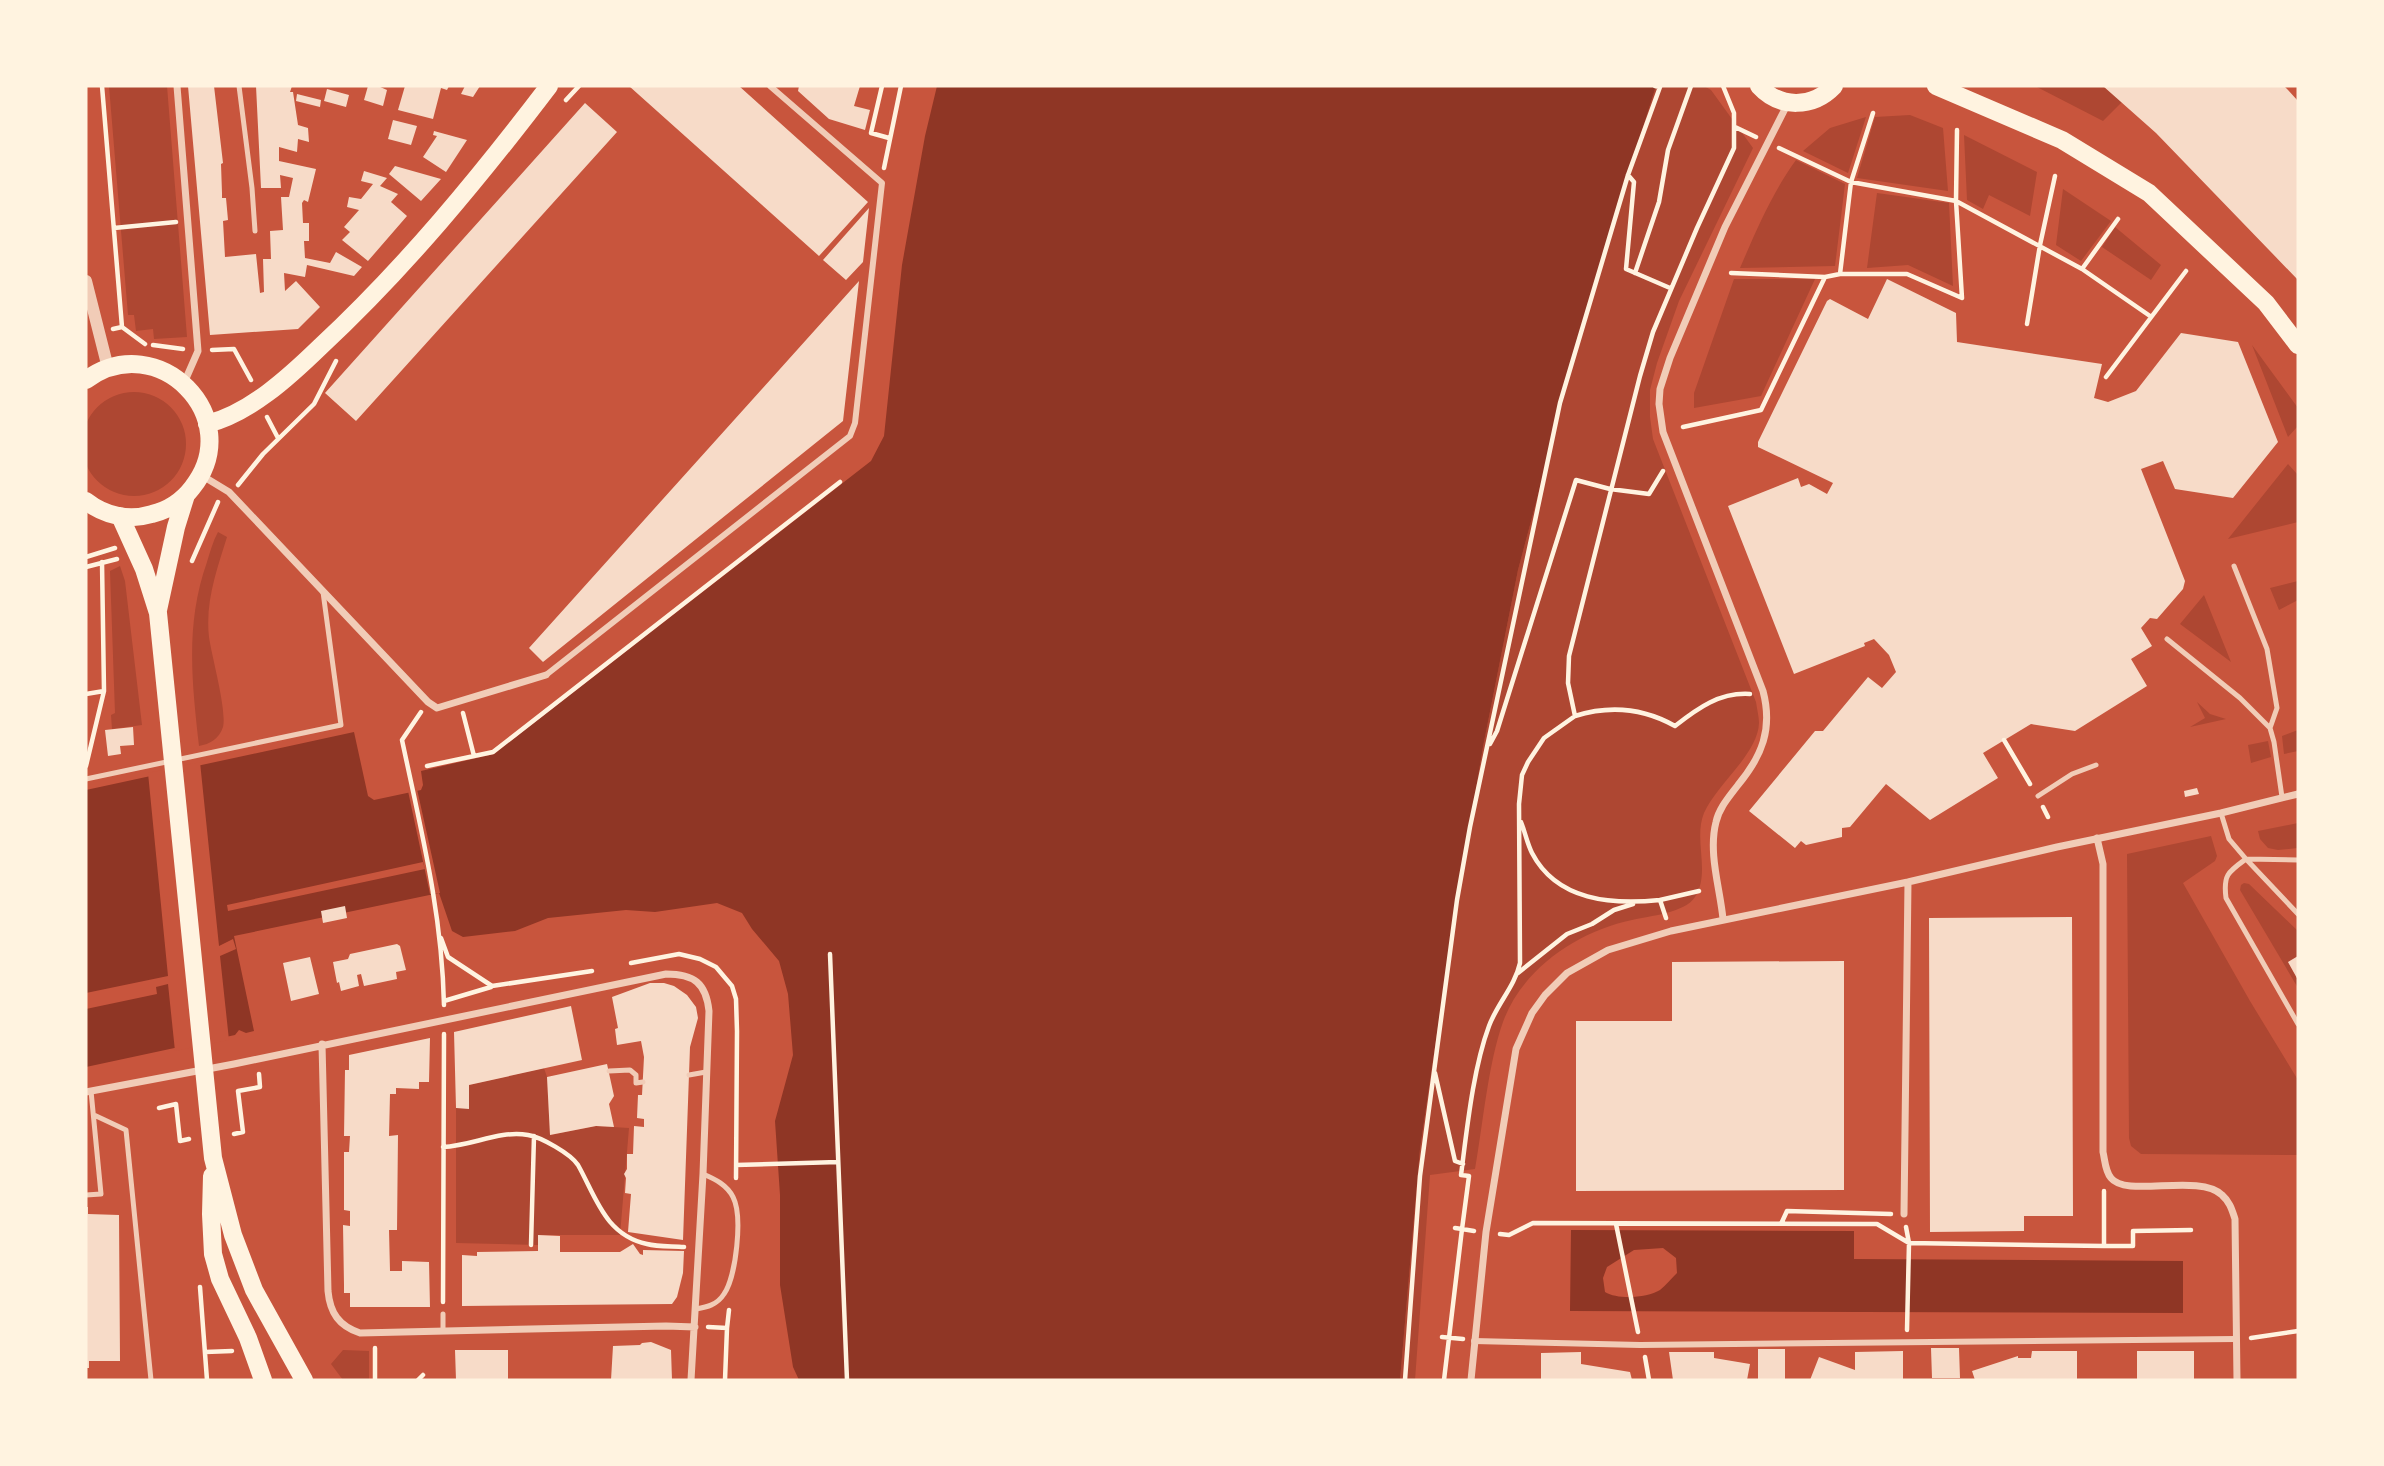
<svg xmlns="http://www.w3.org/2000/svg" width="2384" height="1466" font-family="Inter,sans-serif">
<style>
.green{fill:#ae4732}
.water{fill:#8f3625;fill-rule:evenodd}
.pier{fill:#c8553d}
.building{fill:#f7dbc8}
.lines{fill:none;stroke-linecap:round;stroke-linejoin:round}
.path{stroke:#fff3e0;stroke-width:4.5}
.service{stroke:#f1ccb7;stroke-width:5}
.pedestrian{stroke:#f1ccb7;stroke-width:6}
.minor{stroke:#f1ccb7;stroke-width:7}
.tertiary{stroke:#f1ccb7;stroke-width:12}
.primary{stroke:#fff3e0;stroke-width:18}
</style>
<rect width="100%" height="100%" fill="#c8553d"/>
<!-- green -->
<path class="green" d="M109,86H167L187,337L154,339L153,329L136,331L134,315H128Z
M1656,86H1704L1711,90L1753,148L1679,301L1657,363L1650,390V417L1653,439L1756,702C1757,709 1759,717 1759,723C1758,754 1716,785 1704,813C1693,840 1711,872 1695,897C1685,913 1649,916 1632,920C1578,931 1522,969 1503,1022C1488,1064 1483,1124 1475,1169L1430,1175L1415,1380H1400L1420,1149L1450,945L1483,747L1518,570L1598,271Z
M2035,86H2103L2122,102L2103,121Z
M1910,115L1943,128L1948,191L1857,178L1875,117Z
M1866,117L1848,173L1803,151L1830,128Z
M1964,135L2037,172L2030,216L1989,195L1983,209L1967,200Z
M1796,160L1845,184L1835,266L1740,268C1756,231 1772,193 1796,160Z
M2063,189L2111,221L2081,261L2056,245Z
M1877,193L1949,203L1953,286L1908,265L1867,268Z
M2115,227L2161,265L2151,280L2102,247Z
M1734,279H1815L1761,396L1694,408V393Z
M2252,345L2298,408V426L2288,437Z
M82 444a52 52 0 1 1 104 0a52 52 0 1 1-104 0Z
M2288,464L2298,475V522L2228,539Z
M218,532L227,537C217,569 205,602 209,637C212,658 227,710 223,727C219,739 210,744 199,746C192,683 185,624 207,562C210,552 213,541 218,532Z
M120,566L125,581L142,725L112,729L111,715L115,713L110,571Z
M2298,581V600L2279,610L2270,588Z
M2204,595L2231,662L2180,624Z
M2197,702L2210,714L2226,719L2190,727L2205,718Z
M2298,730V751L2284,754L2282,736Z
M2268,741L2271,757L2251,763L2248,745Z
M2298,823V848L2278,850L2268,848L2260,839L2258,831Z
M2211,836L2217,856L2215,861L2183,883L2250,1001L2298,1080V1155L2141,1154L2131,1146L2129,1138L2127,854Z
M2244,883L2249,884L2298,931V956L2288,962L2298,980V988L2240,890L2241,885Z
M544,1068L547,1077L550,1135L596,1126L629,1128L620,1235H539L538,1245L456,1243V1108H469V1085Z
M343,1350L369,1351V1380H343L331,1364Z"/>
<!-- water -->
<path class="water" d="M937,86H1656L1598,271L1518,570L1483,747L1450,945L1420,1149L1400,1380H799L793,1367L780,1285V1195L775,1121L793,1055L788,994L779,961L752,929L742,913L717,903L655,912L626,910L548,918L515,931L463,937L452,931L439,893L234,936L254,1031L246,1033L239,1030L235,1035L86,1067V790L354,732L368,796L374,800L421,790L423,785L421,771L494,754L871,461L884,436L902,265L925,136ZM423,862L425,869L228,911L227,905Z
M1571,1230L1854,1231V1259L2183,1261V1313L1570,1311ZM1663,1248L1676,1258L1677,1273C1672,1278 1666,1285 1660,1290C1647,1298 1618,1300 1605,1292L1603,1278L1607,1267L1634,1250Z"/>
<!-- pier -->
<path class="pier" d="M200,762L219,946L233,939L236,949L220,956L229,1040L175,1051L168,984L156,987L157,994L86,1009V993L168,976L148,773Z
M417,789L440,893L430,894L408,791Z"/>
<!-- building -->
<path class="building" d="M188,86H214L223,163L221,164L222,193V198H226L228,220L223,221L225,257L256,254L260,293L264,292L263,259H271L270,231L283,230L281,197H289L293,178L280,175L281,188H261L256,86H292L290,92H293L298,125L308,128L309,142L298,139L297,152L279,147V161L316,169L308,202L304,200L302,203L303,223H309V241H304L305,258L330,263L336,252L362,267L354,276L307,265L305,277L284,273L285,291L296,281L320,307L298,329L210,335Z
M368,86H378L387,90L383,106L364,100Z
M405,86H449L447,90L441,88L433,119L398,110Z
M465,86H480L473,97L461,94Z
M629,86H739L868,202L819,256Z
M799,86H860L854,106L870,110L865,130L829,119L798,91Z
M2103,86H2284L2288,90L2298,101V280L2156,133Z
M327,89L349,95L346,107L324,101Z
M297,94L321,100L320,107L296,101Z
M585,103L617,132L356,421L325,393Z
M393,120L417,126L411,145L388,139Z
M434,131L467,140L446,172L423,157L437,136L433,135Z
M395,166L441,179L421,201L389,174Z
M364,171L387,178L380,186L398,194L391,202L407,216L368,261L342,240L350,232L344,227L359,210L347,207L349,197L361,199L373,184L361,181Z
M869,208L863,262L846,280L823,260Z
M1887,279L1956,313L1957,342L2102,364L2094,398L2108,402L2136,391L2181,333L2238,342L2278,442L2233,498L2175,489L2163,461L2141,469L2185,581L2183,589L2157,619L2150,618L2141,628L2152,646L2131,659L2147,686L2075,731L2031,724L1983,753L1998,778L1930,820L1886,784L1850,827L1842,828V837L1806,845L1801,841L1795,848L1749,811L1815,731H1823L1868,677L1882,688L1896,672L1889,655L1874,639L1864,643L1865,646L1794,674L1728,506L1798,478L1801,487L1809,484L1827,494L1833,483L1758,447V442L1827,301L1830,299L1868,319Z
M859,281L843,421L543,662L529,648Z
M133,727L134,745L120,746L121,754L108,756L105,730Z
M2197,788L2199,794L2185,797L2184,791Z
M345,906L347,918L323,923L321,911Z
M2072,917L2073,1216H2024V1231L1930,1232L1929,918Z
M397,944L400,946L406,970L396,972L397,979L364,986L361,974L357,975L359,986L341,991L339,982L337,983L333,962L348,959L350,954Z
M2298,956V980L2288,962Z
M310,957L319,994L291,1001L283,963Z
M1844,961V1190L1576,1191V1021H1672V962Z
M650,983H664L674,986L687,995L696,1007L698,1018L690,1047L683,1240L628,1232L631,1194L625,1193L626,1178L624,1174L627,1169V1154H633L634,1126L644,1127V1119L637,1118L638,1095H642L644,1057L641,1041L617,1045L615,1029L618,1028L612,997Z
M571,1006L582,1060L469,1085V1109L456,1108L454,1032Z
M430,1038L429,1082H419V1089L396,1088V1094H390L389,1136L398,1135L397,1230H389L390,1271H402V1261L429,1262L430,1307H350V1293H344V1285L343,1225L350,1226V1211L344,1210V1152H349L350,1136H344L345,1070H349V1055Z
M607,1064L614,1096L609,1104L614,1127L596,1126L550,1135L547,1077Z
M86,1207H88V1214L119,1215L120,1361H89V1368H86Z
M538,1235L560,1236V1252H620L633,1244L640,1254L643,1255V1250L684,1251L683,1273L677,1297L672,1304L462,1306V1255L477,1256V1252L538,1251Z
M651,1342L671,1350L672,1380H611L613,1346L640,1345L642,1343Z
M1931,1348H1959L1960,1378H1932Z
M1758,1349H1785V1380H1758Z
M455,1350H508V1380H456Z
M1903,1351V1380H1810L1819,1357L1855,1370V1352Z
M2032,1351H2077V1380H1975L1972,1371L2018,1356V1358H2031Z
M2137,1351H2194V1380H2137Z
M1581,1352V1364L1630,1372L1632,1380H1541V1353Z
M1669,1352H1714V1358L1750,1364L1747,1380H1673Z"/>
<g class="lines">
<!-- path -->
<path class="path" d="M102,86L122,327L113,329
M882,86L871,133L889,138
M566,100L579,86
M1735,127L1756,137
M1779,148L1851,182L1956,201L2082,269L2150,316
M884,168L901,86
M1628,175L1634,182L1626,269L1670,288
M114,228L176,222
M2082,269L2118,219
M1635,273L1659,202L1668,150L1691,86
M1731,273L1825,277
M1840,274H1907L1962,298L1956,201L1957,130
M2027,324L2040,245L2055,176
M122,327L145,344
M153,345L183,349
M212,350L234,349L251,380
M2106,377L2186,271
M267,417L278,438
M1683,427L1761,410L1825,277L1840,274L1851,182L1873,113
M238,485L263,454L314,404L336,361
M86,557L115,548
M192,561L218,502
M86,567L117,559
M86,694L104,691
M421,712L402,740C421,830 442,912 444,1005
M463,713L474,756
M1575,716C1610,705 1643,708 1675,726C1698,708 1720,692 1750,694
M2004,740L2030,784
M1490,744L1497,731L1576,480L1610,489L1649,494L1663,471
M86,766L104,691L102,562
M427,766L493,752L840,482
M2043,807L2048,817
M1521,822C1525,832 1527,843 1532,853C1557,901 1612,905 1660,900L1666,918
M1660,900L1699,891
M441,938L448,957L492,986L592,971
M830,954L847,1380
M631,963L679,954L700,959L716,967L732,986L736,999L737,1031L736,1178
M1518,973L1567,934L1592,924L1614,910L1633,904
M444,1001L491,987
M1435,1073L1455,1161L1463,1164
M159,1108L176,1104L180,1141L189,1139
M234,1134L243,1132L238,1091L260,1087L259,1074
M443,1147C472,1146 499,1130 528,1135C541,1137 571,1154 578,1165C596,1197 605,1235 647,1244C658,1247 672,1246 684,1247
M736,1165L838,1162
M1616,1224L1638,1332
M1781,1224L1787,1211L1891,1214
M1906,1227L1909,1243L1907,1330
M1474,1231L1462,1229L1469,1176L1461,1175C1467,1129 1473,1069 1489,1026C1497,1004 1515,986 1520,963L1519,804L1522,775L1528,762L1544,738L1575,716L1568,683L1569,656L1640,376L1653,332L1697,228L1734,148V113L1723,86
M1500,1234L1509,1235L1533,1223L1863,1224H1877L1909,1243L2104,1246V1191
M531,1245L534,1136
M2104,1246H2133V1231L2191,1230
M200,1287L207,1380
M443,1302L444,1034
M708,1327L727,1328L729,1310
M1442,1337L1463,1339
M2251,1338L2298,1331
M205,1352L232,1351
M1645,1357L1649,1380
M375,1380V1348
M418,1380L423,1375
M725,1380L727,1328
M1405,1380L1420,1176L1457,900L1470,827L1560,403L1628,175L1660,87L1655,86
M1444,1380L1462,1229L1455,1228"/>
<!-- service -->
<path class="service" d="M239,86L252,188L255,231
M2234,566L2267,649L2277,708L2270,728
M2167,639L2240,698L2270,728L2274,742L2282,797
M86,779L341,725L323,592
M2038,796L2072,774L2096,765
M2221,813L2229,839L2246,859C2228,872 2223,875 2226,898L2298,1024
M2298,860L2246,859L2298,914
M609,1071L630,1070L636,1075V1083L643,1082
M689,1075L706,1072
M94,1115L126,1130L151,1380
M86,1195L101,1194L91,1091
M696,1309C707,1307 717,1305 724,1294C736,1277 743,1216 733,1197C727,1185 715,1179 703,1174
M443,1331V1314"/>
<!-- pedestrian -->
<path class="pedestrian" d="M546,675L850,436L855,423L882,183L770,86
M1474,1341L1640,1345L2236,1339"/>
<!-- minor -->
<path class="minor" d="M177,86L198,351L184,383
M201,475L229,492L428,702L437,708L546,675
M2097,838L2103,864V1152C2105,1160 2105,1171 2111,1178C2126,1198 2199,1173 2222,1195C2230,1202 2232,1210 2235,1219L2237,1380
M1723,919C1720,888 1708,853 1716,822C1719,808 1729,797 1738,785C1762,756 1773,729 1763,691L1663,432L1659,404L1660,389L1670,358L1725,227L1788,103
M322,1044L328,1291C330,1313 339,1326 360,1333L666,1326L695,1327
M86,1092L234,1064L666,974C694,974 706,983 709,1011L703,1174L691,1380
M1904,1214L1908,882
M1471,1380L1486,1232L1516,1049L1532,1013L1545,995L1567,973L1608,950L1671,931L1908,882L2057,847L2221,813L2298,794"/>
<!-- tertiary -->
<path class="tertiary" d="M86,281L108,368"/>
<!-- primary -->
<path class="primary" d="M1759,86C1780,109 1813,108 1834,86
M1936,86L2062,140L2149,193L2266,303L2298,345
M86,380C158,327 248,418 192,488C182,501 168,510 152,514C129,521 105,516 86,501
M207,424C250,413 289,377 320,347C405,268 479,178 549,86
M120,516L144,569L158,613L213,1158L233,1235L254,1290L304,1380
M158,610L176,527L186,495
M212,1176L211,1214L213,1254L220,1279L248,1338L263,1380"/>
</g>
<!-- border -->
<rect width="2384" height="1466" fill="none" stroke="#fff3e0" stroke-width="175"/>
</svg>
